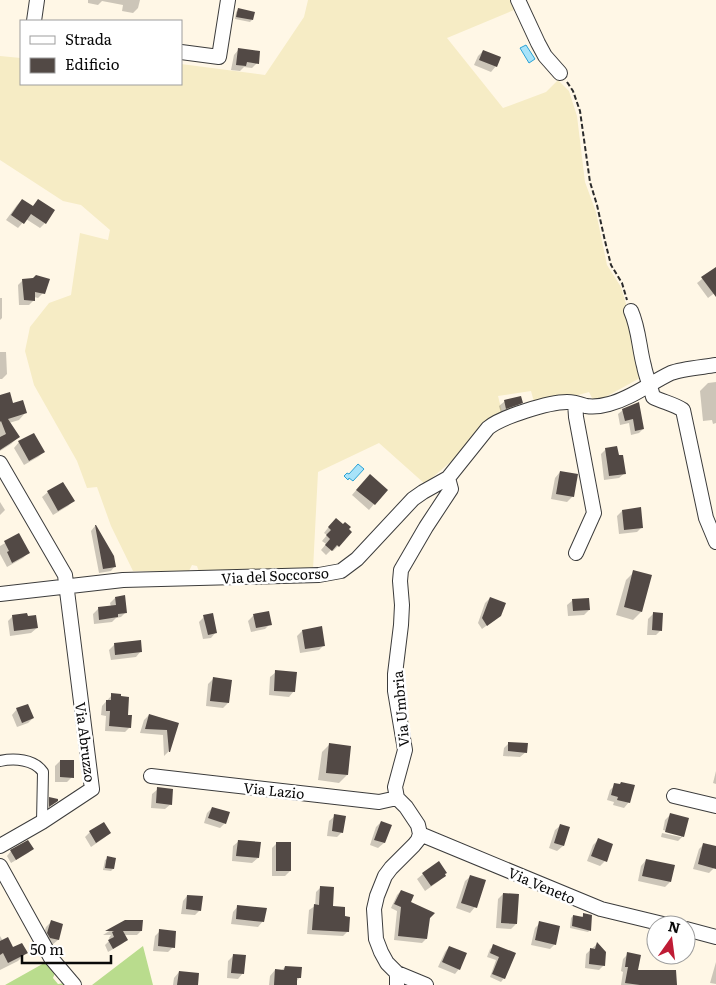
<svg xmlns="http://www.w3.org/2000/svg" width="716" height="985" font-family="Literata,serif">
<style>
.farmland{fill:#f6ecc5}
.forest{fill:#b9dc8d}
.water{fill:#a8e3f9;stroke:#2ba2d4}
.shadow{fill:#0003}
.building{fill:#524945}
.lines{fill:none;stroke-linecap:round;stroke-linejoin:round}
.pedestrian-casing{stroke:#3c3c3c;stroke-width:12}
.minor-casing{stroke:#3c3c3c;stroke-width:16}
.path{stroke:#2b2b2b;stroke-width:2;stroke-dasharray:5 2.5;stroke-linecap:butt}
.pedestrian{stroke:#fff;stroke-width:10}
.minor{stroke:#fff;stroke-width:14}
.labels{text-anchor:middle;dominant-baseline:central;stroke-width:5;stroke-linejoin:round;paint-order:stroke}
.street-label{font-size:14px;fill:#090909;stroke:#fff}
</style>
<rect width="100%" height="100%" fill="#fff7e6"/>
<!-- farmland -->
<path class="farmland" d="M308,0H511L514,10L447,38L503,108L546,92L558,80L569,91L577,116L585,182L596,212L607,265L621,287L629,314L640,378L600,400H593L589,392L575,396L556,395L534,402L531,391L498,396L502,412L486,422L463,451L425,484L379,443L318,472L313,570L199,572L197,566L192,565L189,571H133L111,526L97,487L87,488L77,461L34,385L25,351L30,327L49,303L71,295L80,233L108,240L110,230L81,205L63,201L0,160V56L21,58V84H181V64L265,75L304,17Z"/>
<!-- forest -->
<path class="forest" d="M143,946L153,985H92Z
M46,962L55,973L53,978L58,984L65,983L67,985H5Z"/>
<!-- water -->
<path class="water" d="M526,45L535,59L529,63L520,48Z
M358,464L364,469L353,481L349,478L348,480L344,476L347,473L349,474Z"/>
<!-- shadow -->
<path class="shadow" d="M88,0H140L138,8L133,13L122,11L123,5L102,1L98,5L88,3Z
M238,10L252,20L250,22L235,19L236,12Z
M239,49L257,63L252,68L244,67L240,71L231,70L234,55Z
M483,51L496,66L491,72L474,65L478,56Z
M22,200L32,207L38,201L45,223L40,228L26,219L18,228L6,220L17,205Z
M716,268V292L708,298L697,283Z
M23,280L43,293L38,298L34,297V300L29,305H19L18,285Z
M0,298H2V318L0,320Z
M0,352H6L7,374L2,379H0Z
M716,382V423L713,424L712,420L703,421L700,391L708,383Z
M0,397L26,412L19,420L9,423L18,437L11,444L0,451Z
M505,401L521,402L516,408L501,413L499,406Z
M639,404L643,429L639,433L631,435L629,423L620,425L618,414L623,410Z
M19,442L44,452L38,457L24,465L14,448Z
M606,449L625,473L619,478L604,480L601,454Z
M560,472L573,496L567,502L551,499L555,478Z
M364,481L386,490L369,510L352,495Z
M63,483L73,501L68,506L53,515L42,497L48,492Z
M0,502L5,510L0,515Z
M640,509L642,527L637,532L619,534L617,516L622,511Z
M331,524L338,546L333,551L331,550L326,555L321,550L326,544L322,541L327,535L324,533Z
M95,526L115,566L111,571L99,573L91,531Z
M19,535L28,553L23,558L7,567L0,554V546Z
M634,572L641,612L633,620L616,615L626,580Z
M115,598L126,612L121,617L116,618L112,622L94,624L93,614L98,609L111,607L110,603Z
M490,598L494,620L482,629L478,623L485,603Z
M573,600L589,610L584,615L568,616L567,605Z
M268,613L270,624L265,629L251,632L248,621L253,616Z
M653,614L661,630L656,635H647L648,619Z
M13,616L37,628L31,633L10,636L8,621Z
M204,617L216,632L211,638L203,639L199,622Z
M302,631L324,645L319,650L300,653L297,636Z
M114,645L141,651L136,657L111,660L109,650Z
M276,672L294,691L289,697L269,695L270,677Z
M213,679L228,703L223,708L206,706L208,684Z
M112,695L127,716L130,727L125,732L105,731L106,716L101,715L102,706Z
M17,709L33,718L28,723L17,727L12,715Z
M149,715L177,723L169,751L164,756L163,735L140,733L144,720Z
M509,743L526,752L520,757L503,756L504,748Z
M330,744L347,775L339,783L318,780L322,752Z
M60,761L72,777L67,782H55V766Z
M716,771V784L713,783Z
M615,785L629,802L624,808L613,805L614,802L607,800L610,790Z
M158,789L171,804L165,809L151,808L152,794Z
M212,808L225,823L220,828L204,823L207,813Z
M670,815L683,836L678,841L661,837L662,833L681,837V835L663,830L665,820Z
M335,816L342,832L337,837L327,836L329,821Z
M381,822L390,825L384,843L378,848L370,845L376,827Z
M561,825L563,846L557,851L549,848L555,830Z
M90,832L110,833L104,838L91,847L85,837Z
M599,839L605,861L600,866L587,861L593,845Z
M239,841L258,858L252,863L232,861L233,846Z
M277,843L290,871L285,876H272V848Z
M704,844L716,848V860L714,868L709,873L693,869L699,849Z
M33,848L28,853L11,863L7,856L11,851Z
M108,858L113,869L111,871L103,870L105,860Z
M646,860L670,882L665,887L638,881L641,866Z
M439,863L444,876L439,881L425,891L417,879L423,874Z
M471,876L475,907L470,913L456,908L465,881Z
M321,887L332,907L343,917L348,931L343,936L307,934L309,910L315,906L316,892Z
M401,891L409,903L428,917L426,939L422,943L394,940L397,911L391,908L397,895Z
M503,894L516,924L511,929L496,928L498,899Z
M187,896L200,910L195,915L181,914L183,901Z
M238,906L263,921L258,927L231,924L233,912Z
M584,914L590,930L588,932L570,928L571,918L573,916L581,918Z
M125,921L141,931L137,935H123L126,940L122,944L108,952L105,945L110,940L109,938L111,935H103Z
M51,922L62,925L58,940L52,945L45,943L42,939L46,927Z
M540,923L555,944L550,949L531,945L535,928Z
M160,931L173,947L168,952L153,951L155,936Z
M0,936L3,941L13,949L26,953L18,961L0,970Z
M597,944L604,965L599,970L585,968L586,954Z
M494,946L514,953L504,978L501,982L490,977L496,960L487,957L490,949Z
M449,947L459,969L455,974L438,967L445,952Z
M628,954L637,971L675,985H621L623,972L621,971L623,959Z
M233,956L243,973L238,979L227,978L228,961Z
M716,962V984L710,983Z
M285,967L300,977L296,982L295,985H269L270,976L275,970L281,971Z
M179,972L197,985H173L174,978Z"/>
<!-- building -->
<path class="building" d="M238,8L255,12L253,20L236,17Z
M238,48L260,51L259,64L247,62L246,66L236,65Z
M483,50L501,57L497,67L479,60Z
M22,199L33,206L38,199L55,210L46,224L31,214L24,224L11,215Z
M716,267V297L701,277Z
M36,275L50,279L45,294L35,292V301L24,300L22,279L33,278Z
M10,392L13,403L23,400L27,413L8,419L20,437L0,450V437L6,434L1,421L0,422V395Z
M521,396L523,403L506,409L504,400Z
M639,402L644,429L635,431L633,419L625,421L622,409Z
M34,433L45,452L29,461L18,441Z
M617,446L619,455H623L626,474L609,476L605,448Z
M560,471L578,474L574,497L556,494Z
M370,474L388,490L375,505L356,490Z
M63,482L75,501L58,511L47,491Z
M641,507L643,528L624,530L622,510Z
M336,518L343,524L345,522L351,527L349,529L352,532L339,547L337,545L332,551L325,545L330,539L326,535L331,530L328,527Z
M95,525H96L114,556L116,567L103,569Z
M19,533L30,553L12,563L7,552L9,551L4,541Z
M633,570L652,575L642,612L624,607Z
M125,595L127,613L118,614V617L99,620L98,607L116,605L115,597Z
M490,597L506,603L501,616L487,626L482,618Z
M589,598L590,610L573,611L572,599Z
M269,611L272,625L256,628L253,614Z
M653,612L663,613L662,631L652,630Z
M27,613L28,616L36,615L38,628L14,631L12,615Z
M213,613L217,633L208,635L203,615Z
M322,626L325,646L305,649L302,630Z
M141,640L142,652L115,655L114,643Z
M275,670L297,672L295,692L274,691Z
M213,677L232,680L229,703L210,701Z
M111,693L121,694V696L129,697L128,715H132L131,728L109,726L110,711H106V700H111Z
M28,704L34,718L22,723L16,708Z
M149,714L179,723L170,752H169L167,730L145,729Z
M508,742L528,743L527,753L508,751Z
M329,743L351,746L348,775L326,773Z
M60,760H74V778L60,777Z
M621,782L635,785L630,803L617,800L618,797L611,795L614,783L620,784Z
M157,787L173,789L172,805L156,803Z
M49,797L58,799V801L49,807Z
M212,807L230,812L226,824L208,818Z
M670,813L689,818L684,837L665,832Z
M334,814L346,816L343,833L332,831Z
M381,821L392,825L385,843L374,840Z
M104,822L111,833L96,843L89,831Z
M560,824L570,827L564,846L554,843Z
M598,838L613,844L607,862L591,856Z
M28,840L34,849L16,860L10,850Z
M238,840L261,842L259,858L236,856Z
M276,842H291V871H276Z
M703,843L716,846V869L698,864Z
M107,856L116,858L114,869L105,868Z
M646,859L675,865L671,882L642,876Z
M439,861L447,873L445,874L446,876L431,886L422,873Z
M470,875L486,880L477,908L461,903Z
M320,886L334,887L333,906L345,907V916L350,917L349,932L312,930L314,904L319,905Z
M401,890L414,895L411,902L435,913L430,918L427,939L398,936L401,907L394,904Z
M503,893L519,894L517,924L501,923Z
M187,895L203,896L201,911L186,909Z
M237,905L267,908L264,922L236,919Z
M583,913L592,915L591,931L572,926L573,915L583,917Z
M51,920L63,924L59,940L50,938L47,933Z
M125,920H143L142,931H123L128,940L113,949L108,940L114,937L112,932L114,931H105Z
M539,921L560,926L556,945L535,940Z
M159,929L176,931L175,948L158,946Z
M8,937L13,947L22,943L28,953L8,963L3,953L0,955V941Z
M597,942L606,952L605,966L589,964L590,948L595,949Z
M493,944L516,953L505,979L492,974L499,957L490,953Z
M449,946L467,953L460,970L442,962Z
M627,952L641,955L638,970H676L677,985H640L625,983L628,967H625Z
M233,954L246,955L244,974L231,973Z
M285,966L302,967L301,978H297V985H274L275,969L284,970Z
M179,971L199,973L198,985H177Z"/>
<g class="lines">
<!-- pedestrian casing -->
<g class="pedestrian-casing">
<path id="pedestrian" d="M0,761C14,758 34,759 43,772L42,822"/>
</g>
<!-- minor casing -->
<g class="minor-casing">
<path id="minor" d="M518,0L538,43L545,56L560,73
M34,21L37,0
M181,52L219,57L228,0
M631,311C639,329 639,348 644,366C646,377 651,387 653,397C663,402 674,404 683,410L706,518L716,542
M575,403L576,417L594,513L576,553
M0,463L65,575L92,789L42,822L0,846
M0,594L123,580L319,575L341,571L357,559L413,499L423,492L448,478L488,428C501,417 549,402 567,402C574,402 580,404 586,406C593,407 602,406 609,404C632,398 650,383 671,373C681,369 704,367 716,365
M151,776L379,802L397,798
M674,796L716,806
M420,834L601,909L667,925
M0,866L51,958L74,985
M686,929L716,937
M397,973L426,985
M397,985V973L387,963L381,952L376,939L374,909L377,896L385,876L391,868L414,845L418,840L420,834L418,825L406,807L397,798L395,787L405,750L395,691V674L401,625L402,605L400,581L401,570L426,527L451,489L448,478"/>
</g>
<!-- path -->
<path class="path" d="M567,82L573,91L580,111L590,182L597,205L605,241L611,265L622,283L627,300"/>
<!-- pedestrian -->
<use href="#pedestrian" class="pedestrian"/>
<!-- minor -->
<use href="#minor" class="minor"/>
</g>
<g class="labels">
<!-- street labels -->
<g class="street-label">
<text transform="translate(275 575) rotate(-3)">Via del Soccorso</text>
<text transform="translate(400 709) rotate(-95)">Via Umbria</text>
<text transform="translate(86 742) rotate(83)">Via Abruzzo</text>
<text transform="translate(274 790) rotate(6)">Via Lazio</text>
<text transform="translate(542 885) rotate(23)">Via Veneto</text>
</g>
</g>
<!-- legend -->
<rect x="20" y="20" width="162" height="65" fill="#ffffff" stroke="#9d9d9d"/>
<rect x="30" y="36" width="25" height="8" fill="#ffffff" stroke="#9d9d9d"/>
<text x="65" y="45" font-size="15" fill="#090909">Strada</text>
<rect x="30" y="58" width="25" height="15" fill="#524945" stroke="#9d9d9d"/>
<text x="65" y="70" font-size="15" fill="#090909">Edificio</text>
<!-- north arrow -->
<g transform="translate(671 940) rotate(14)"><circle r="24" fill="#ffffff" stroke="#9d9d9d"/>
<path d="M0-4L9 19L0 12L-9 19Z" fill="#bf1c35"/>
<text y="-8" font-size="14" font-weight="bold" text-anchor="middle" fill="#090909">N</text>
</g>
<!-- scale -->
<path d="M22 955v8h89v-8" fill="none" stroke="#090909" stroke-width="2.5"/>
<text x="30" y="955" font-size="15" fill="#090909" stroke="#ffffff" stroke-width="4" paint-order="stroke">50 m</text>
</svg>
